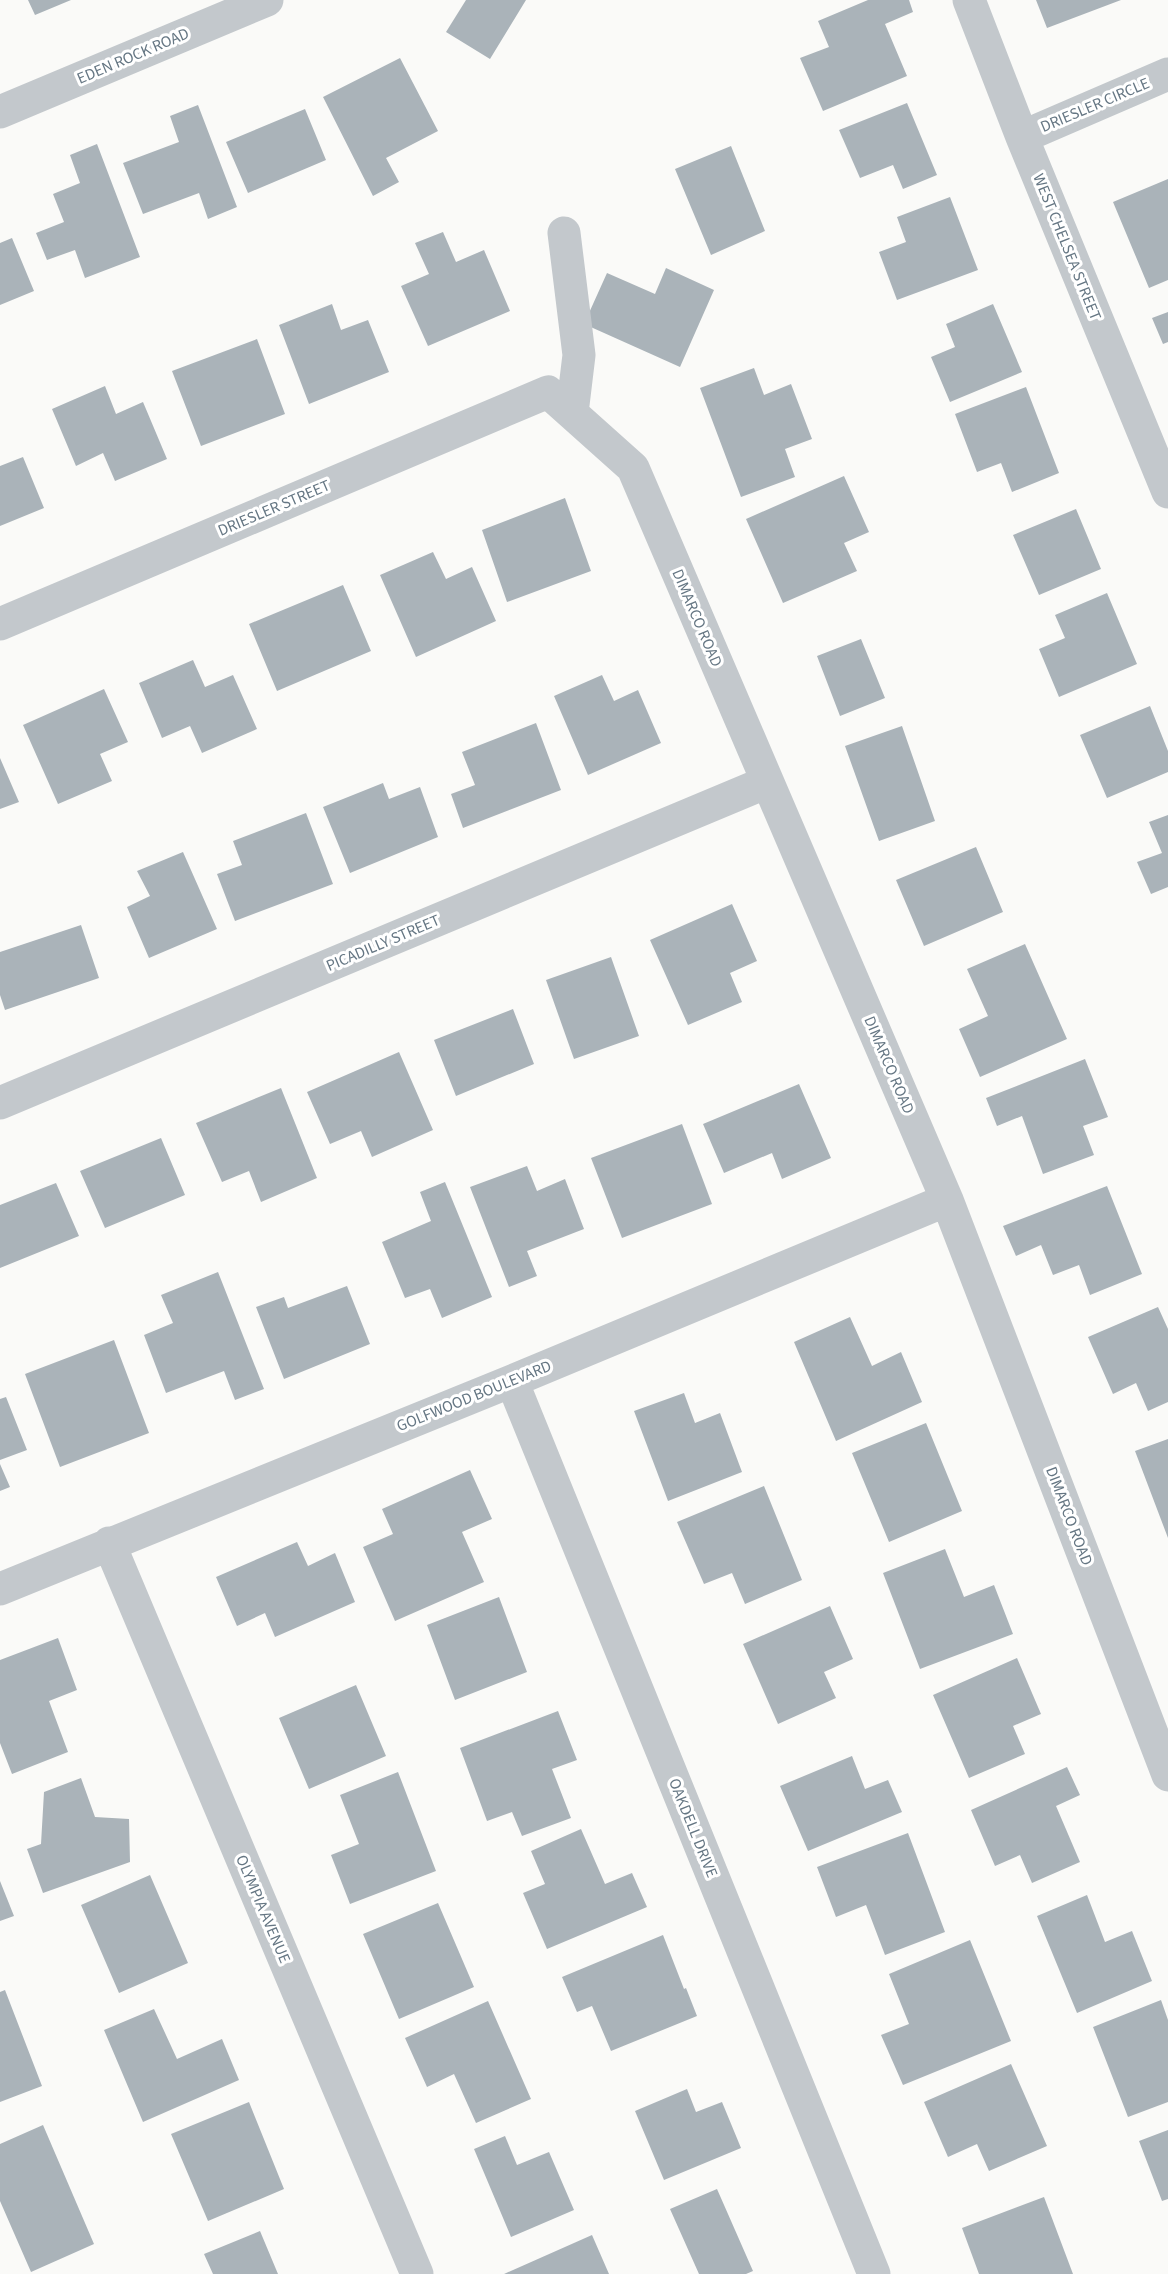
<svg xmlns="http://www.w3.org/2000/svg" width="1168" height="2274" font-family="'Source Sans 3',sans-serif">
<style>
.building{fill:#aab3b9}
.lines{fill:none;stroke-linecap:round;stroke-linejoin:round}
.minor{stroke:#c3c8cc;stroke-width:33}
.labels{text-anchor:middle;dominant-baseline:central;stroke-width:6;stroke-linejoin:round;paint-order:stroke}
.street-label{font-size:16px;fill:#657683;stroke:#fff}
</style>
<rect width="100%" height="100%" fill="#fafaf8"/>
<!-- building -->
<path class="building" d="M28,0H71L35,15Z
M466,0H526L490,59L446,32Z
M868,0H909L913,12L885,24L907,76L823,111L800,58L829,47L818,21Z
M1036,0H1121L1047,28Z
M400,58L438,131L386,158L399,182L373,196L323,97Z
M907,103L937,175L903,189L893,165L860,178L839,130Z
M198,105L237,207L208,219L199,193L143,214L123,163L179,142L170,116Z
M305,109L326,160L248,193L226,142Z
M97,144L140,257L85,278L75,250L47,260L36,233L64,222L53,194L80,183L70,155Z
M731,146L765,231L711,255L675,169Z
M1168,179V280L1149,288L1113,202Z
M950,197L978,270L897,300L879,252L906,242L897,217Z
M443,232L456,262L484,250L510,311L428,346L401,286L429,274L415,243Z
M12,238L34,291L0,305V243Z
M666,268L714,290L680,367L584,324L607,273L655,294Z
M332,304L341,330L368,320L389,372L309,404L279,325Z
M993,304L1022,372L950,402L931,357L955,347L946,324Z
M1168,312V342L1163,344L1152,318Z
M257,339L285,414L201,446L172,371Z
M754,368L764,395L791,384L812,439L785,449L795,477L741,497L700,388Z
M105,386L116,414L143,402L167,459L115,481L103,453L76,466L52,409Z
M1026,387L1059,473L1012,492L1001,463L977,472L955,414Z
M23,457L44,508L0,526V466Z
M844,476L869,532L844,543L857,571L783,603L746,519Z
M565,498L591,571L507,602L482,530Z
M1076,509L1101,569L1039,595L1013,535Z
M433,552L446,579L472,567L496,621L416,657L380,575Z
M343,585L371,651L277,691L249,624Z
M1107,593L1137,664L1059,697L1039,649L1065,638L1055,615Z
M861,639L885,698L840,716L817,656Z
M193,660L205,687L233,675L257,729L202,753L190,726L162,738L139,683Z
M602,675L614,701L638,690L661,743L588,775L554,696Z
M104,689L128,742L100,754L112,781L58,804L23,725Z
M1150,706L1168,751V772L1107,798L1080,735Z
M536,723L561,790L463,828L451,794L475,785L462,752Z
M902,726L935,821L879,841L845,746Z
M0,758L19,802L0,809Z
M383,783L389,799L420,787L438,837L350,873L323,807Z
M306,813L333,884L235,921L217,874L242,865L233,841Z
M1168,815V887L1151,894L1137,862L1162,853L1149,822Z
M976,847L1003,912L924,946L896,880Z
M183,852L217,929L149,958L127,907L150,896L137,871Z
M732,904L757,961L730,973L742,1002L688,1025L650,940Z
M81,925L99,978L5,1010L0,995V952Z
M1025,944L1067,1039L980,1077L959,1029L988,1016L967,969Z
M611,957L639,1036L574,1059L546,980Z
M513,1009L534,1064L456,1096L434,1040Z
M399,1052L433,1130L372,1157L361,1131L330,1144L307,1092Z
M1085,1059L1108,1117L1083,1126L1094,1155L1043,1174L1022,1116L997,1126L986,1098Z
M799,1084L831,1158L782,1179L772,1153L724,1173L703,1124Z
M281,1088L317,1178L261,1202L249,1171L222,1182L196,1123Z
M682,1124L712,1204L622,1238L591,1158Z
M161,1138L185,1195L105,1228L80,1171Z
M527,1166L537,1191L565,1179L584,1229L527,1251L537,1276L509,1287L470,1187Z
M445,1182L492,1297L442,1318L430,1289L405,1298L382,1242L431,1221L420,1192Z
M56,1183L79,1236L0,1268V1205Z
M1107,1186L1142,1274L1090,1295L1079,1265L1053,1275L1041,1245L1016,1256L1003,1226Z
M218,1272L264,1389L235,1400L224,1371L166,1393L144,1335L173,1323L161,1295Z
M347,1286L370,1344L284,1379L256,1307L284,1297L288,1308Z
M1158,1307L1168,1329V1402L1148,1411L1136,1383L1113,1394L1088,1337Z
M850,1317L872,1366L901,1352L922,1402L836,1441L794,1342Z
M114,1340L149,1433L60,1467L25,1374Z
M684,1393L695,1423L720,1413L742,1472L668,1501L634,1411Z
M6,1397L27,1450L0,1460V1399Z
M926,1423L962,1511L889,1542L852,1453Z
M1168,1439V1538L1135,1451Z
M0,1464L10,1487L0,1491Z
M470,1470L492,1519L462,1532L484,1582L395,1621L363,1547L393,1534L382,1509Z
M764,1486L802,1580L745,1604L732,1573L704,1584L677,1522Z
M297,1542L308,1566L335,1553L355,1602L275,1637L265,1613L237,1626L216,1577Z
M945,1549L964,1597L994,1585L1013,1634L920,1669L883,1573Z
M499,1597L527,1672L455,1700L427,1625Z
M830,1606L853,1659L824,1672L836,1698L778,1724L743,1644Z
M58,1638L77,1690L49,1701L68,1752L12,1774L0,1743V1660Z
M1017,1658L1041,1714L1013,1726L1025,1754L969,1778L933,1695Z
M356,1685L386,1756L309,1789L279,1718Z
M558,1711L577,1760L552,1769L571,1818L522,1836L512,1812L487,1821L460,1748Z
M852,1756L865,1789L888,1780L902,1812L808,1851L780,1786Z
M1067,1767L1080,1795L1056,1806L1080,1862L1032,1883L1020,1855L995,1866L971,1810Z
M398,1772L436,1871L350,1904L331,1855L359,1844L340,1795Z
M81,1778L95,1817L129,1819L130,1862L43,1893L27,1849L41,1844L44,1792Z
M581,1829L605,1884L632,1873L647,1907L547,1949L523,1893L545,1884L531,1851Z
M908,1833L945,1932L885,1955L866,1905L836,1917L817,1867Z
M150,1875L188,1963L119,1993L81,1905Z
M0,1881L14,1916L0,1921Z
M1087,1895L1105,1942L1132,1931L1152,1981L1077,2013L1037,1916Z
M438,1903L474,1987L399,2019L363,1934Z
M663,1935L684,1989L686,1988L697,2016L611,2051L592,2006L577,2012L562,1977Z
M970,1940L1011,2041L903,2085L881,2035L909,2024L889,1974Z
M5,1990L42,2086L0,2102V1992Z
M1161,2000L1168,2020V2102L1128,2117L1093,2027Z
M488,2001L531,2099L476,2123L454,2074L427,2087L405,2038Z
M154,2009L177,2059L222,2039L239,2080L143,2122L104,2030Z
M1011,2064L1047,2146L989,2171L977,2144L948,2157L924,2102Z
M687,2089L696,2112L722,2102L741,2148L664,2180L635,2111Z
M249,2102L284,2189L208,2221L171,2134Z
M43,2125L94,2244L31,2272L0,2201V2144Z
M1168,2130V2199L1162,2201L1139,2141Z
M505,2136L517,2165L549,2152L574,2210L511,2237L474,2149Z
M717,2189L753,2271L746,2274H699L670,2209Z
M1044,2197L1073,2274H979L962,2228Z
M260,2231L278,2274H213L204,2254Z
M592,2235L609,2274H504Z"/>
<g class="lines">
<!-- minor -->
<path class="minor" d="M969,0L1022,137L1168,492
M0,112L267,0
M1022,137L1168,74
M564,233L579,355L572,413
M0,624L548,392L633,468L947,1200L1168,1775
M0,1103L767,782
M512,1381L874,2274
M109,1543L417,2274
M0,1589L512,1381L947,1200"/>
</g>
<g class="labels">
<!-- street labels -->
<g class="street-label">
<text transform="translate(133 56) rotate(-23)">EDEN ROCK ROAD</text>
<text transform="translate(1095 105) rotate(-23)">DRIESLER CIRCLE</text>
<text transform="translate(1067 247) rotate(68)">WEST CHELSEA STREET</text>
<text transform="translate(274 508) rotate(-23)">DRIESLER STREET</text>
<text transform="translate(697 618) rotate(67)">DIMARCO ROAD</text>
<text transform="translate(383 943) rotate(-23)">PICADILLY STREET</text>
<text transform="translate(889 1065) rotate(67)">DIMARCO ROAD</text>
<text transform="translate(474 1396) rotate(-22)">GOLFWOOD BOULEVARD</text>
<text transform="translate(1069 1516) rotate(69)">DIMARCO ROAD</text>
<text transform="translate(693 1828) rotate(68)">OAKDELL DRIVE</text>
<text transform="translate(263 1909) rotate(67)">OLYMPIA AVENUE</text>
</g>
</g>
</svg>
